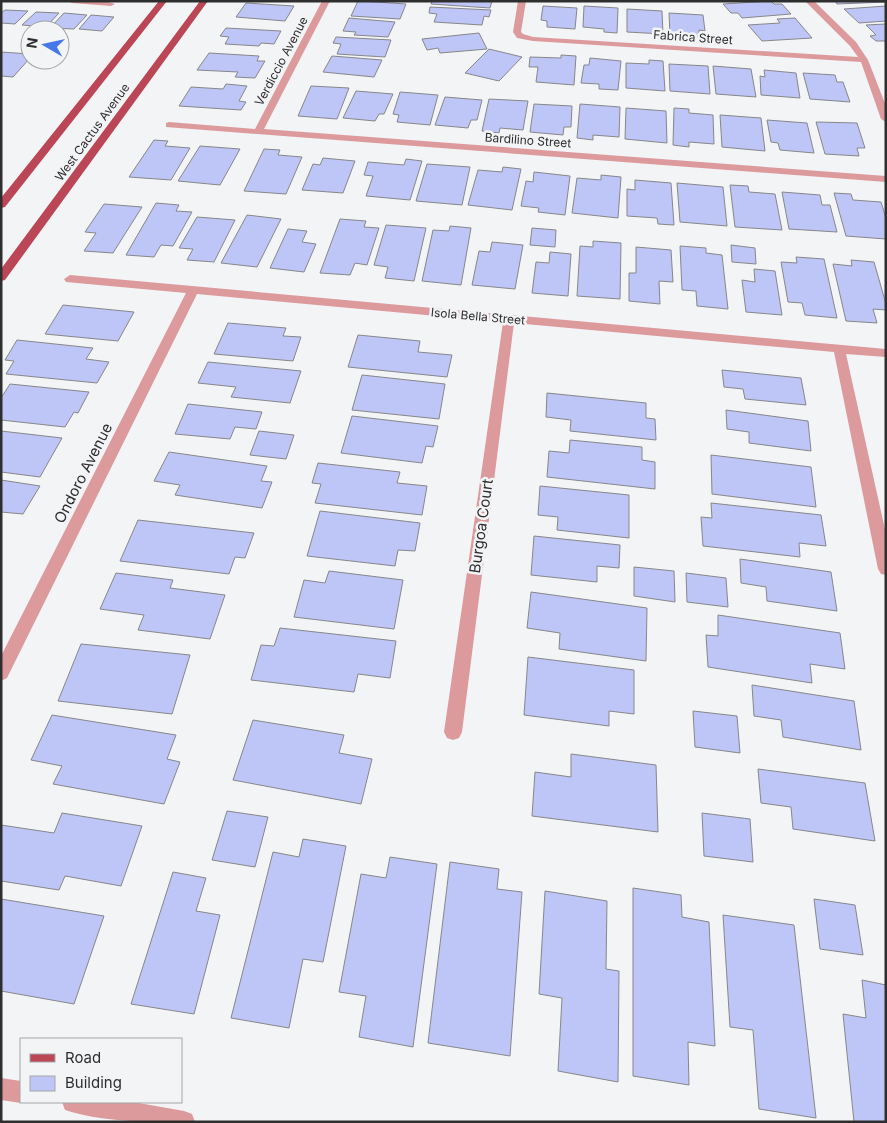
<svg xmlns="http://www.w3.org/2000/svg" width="887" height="1123" font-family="Inter,sans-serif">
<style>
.building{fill:#bec5f7;stroke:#878789}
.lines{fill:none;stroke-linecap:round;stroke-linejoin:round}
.street{fill:#dc9a9d;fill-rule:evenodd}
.primary{fill:#bb4655;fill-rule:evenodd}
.labels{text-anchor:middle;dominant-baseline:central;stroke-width:5;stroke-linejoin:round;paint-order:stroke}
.far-street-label{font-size:12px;fill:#2e2e2f;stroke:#f3f4f6}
.street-label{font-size:15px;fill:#2e2e2f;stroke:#f3f4f6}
</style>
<rect width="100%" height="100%" fill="#f3f4f6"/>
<!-- building -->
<path class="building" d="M358,1H361L406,4L400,19L351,16Z
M432,1H492L490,8L431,4Z
M771,1L774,4H782L791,14L742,18L738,13H731L723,4Z
M835,1H885L886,2L837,4Z
M246,3L294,6L285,21L236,17Z
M543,6L577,8L575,29L547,27V21L541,20Z
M584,6L618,8L617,33L604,32V29L583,27Z
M886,6V21L859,23L844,9Z
M430,7L491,10L489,17L484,16L482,25L434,22L437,14L429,13Z
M627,9L662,11L663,34L627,32Z
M5,10L28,11L15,24L1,23V13Z
M36,12L59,13L46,27L22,25Z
M64,13L87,15L74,29L50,28Z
M669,13L703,15L705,31L699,30V37L670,35Z
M91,15L114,17L102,31L79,29Z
M349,18L395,22L388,37L354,35L356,32L343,31Z
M795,18L812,38L762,41L748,25L780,23L777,19Z
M886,24V41H876L870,36L876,35L866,25Z
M226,28L281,31L274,44L261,43L259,46L225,44L229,37L220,36Z
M479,33L487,49L440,53L438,48L427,50L422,39Z
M336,37L391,40L385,57L337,54L341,44L333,43Z
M489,49L522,57L499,81L465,73Z
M1,52L30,54V58L13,77L1,76Z
M209,53L259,56L257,61H265L255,78L235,77L238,72L197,70Z
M561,55L576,56L574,85L536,82L538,67H529L530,57L561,58Z
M332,56L382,60L374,77L323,72Z
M590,58L621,61L618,90L599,89V84L581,83L584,65H589Z
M649,60L663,61L665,91L626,88V63L649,64Z
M669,64L708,66L710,94L670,91Z
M713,66L751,69L756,97L716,94Z
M764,70L796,73L800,98L761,95L760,76L765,77Z
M803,73L835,75L837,82H843L850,102L810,99Z
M226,84L247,86L239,101L246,102L241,110L179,106L191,87L223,89Z
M311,86L349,88L337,119L298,116Z
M356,91L393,94L384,114H379L375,121L343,118Z
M400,92L438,95L430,125L397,122L399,115L393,114Z
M445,97L482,100L477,120H471L468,128L435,125Z
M489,99L528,101L523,130L500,128L499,133L482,131Z
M534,104L572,106L571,127H564L563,135L530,132Z
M580,104L620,107L619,137L593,135V140L577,138Z
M626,108L666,111L667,143L625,139Z
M674,108L689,109V113L713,115L714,144L689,142V147L673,145Z
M720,115L761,118L765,151L722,147Z
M767,120L807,123L814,153L780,150L778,143L771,142Z
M816,122L857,123L865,148H857L859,156L825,154Z
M154,140L168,141L165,146L190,148L171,180L129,177Z
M200,146L240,149L220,185L178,181Z
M264,149L280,150L278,155L302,157L286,194L244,191Z
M323,158L355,161L343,193L302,190L313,164L320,165Z
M406,159L422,161L410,200L366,196L373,176L364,175L368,162L404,165Z
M427,164L470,167L462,205L416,201Z
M503,167L521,169L512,210L468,205L478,170L502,172Z
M534,172L570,176L565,215L538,212L539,208L521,206L526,181L533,182Z
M601,175L621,177L618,218L572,213L577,178L601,180Z
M635,180L671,183L674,225L658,224L657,218L627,216V189L635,190Z
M677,183L723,187L727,226L680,222Z
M730,185L748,186L749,192L775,194L782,230L735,227Z
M782,192L820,195L822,205H830L837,232L789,229Z
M834,193L851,194L853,200L881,202L886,218V239L846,236Z
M156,203L179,205L176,211L192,212L173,246L161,245L154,257L126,255Z
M104,204L142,207L113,253L84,251L96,233L85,232Z
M247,215L281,219L257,267L221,263Z
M197,217L235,220L214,262L187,260L193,249L179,248Z
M340,219L366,221L364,227L379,228L367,265L355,263L350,275L320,273Z
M386,225L426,228L414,281L385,278L388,267L374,265Z
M450,226L471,228L461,285L422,281L433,230L449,231Z
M532,228L556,230L555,247L530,245Z
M288,229L307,231L302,242L316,244L304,272L270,268Z
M593,241L621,243L620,299L577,296L580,246L593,247Z
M492,242L523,245L515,289L472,285L479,251L490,252Z
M731,245L755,248L756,264L732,262Z
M680,246L706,248V253L722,255L728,309L697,306L696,291L682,290Z
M636,247L671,250L673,282L659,281L660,304L629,301V273H636Z
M550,252L571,254L568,296L532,293L536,262L549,263Z
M796,257L824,259L837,318L805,315L802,303L788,302L781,262L797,263Z
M851,260L874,262L886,304V310L873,309L877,323L846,321L833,264L852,266Z
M754,269L775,271L782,315L746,312L742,280L755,282Z
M63,305L134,312L118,341L45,334Z
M228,323L286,328L283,336L301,337L293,361L214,354Z
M358,335L420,341L418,352L452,355L447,377L348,367Z
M17,340L93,348L86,359L109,362L97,383L6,374L14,361L5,360Z
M208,362L301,371L290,403L231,397L236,387L198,383Z
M722,370L801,378L806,405L745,399L743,389L724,387Z
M362,375L445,384L439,419L352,410Z
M10,384L89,392L78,413L74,412L65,427L1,420V398Z
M547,393L646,403V418L655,419L656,440L570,431L571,420L546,417Z
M188,404L262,412L256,429L235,427L230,439L175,434Z
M726,410L808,421L811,451L749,443V432L727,429Z
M352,416L438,426L433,447L426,446L422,463L341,453Z
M1,431L62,438L40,477L1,472Z
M259,431L294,435L286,459L250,455Z
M570,440L642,447V460L655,462V489L547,477L549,451L569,453Z
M169,452L267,466L261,481L272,482L262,508L175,495L180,485L154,481Z
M711,455L811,467L816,507L712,494Z
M318,463L400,472L397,483L427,486L422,515L315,503L321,484L312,483Z
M1,480L40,486L23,514L1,512Z
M540,486L629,495V538L557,530L558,517L538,515Z
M711,503L821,515L826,546L799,543L800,557L703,546L701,517L712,518Z
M320,511L420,523L415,551L398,550L395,566L307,556Z
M138,520L254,533L245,558L235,557L229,574L120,561Z
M534,536L620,545L619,568L597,566V582L531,575Z
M740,559L831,572L837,611L767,601L766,587L741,583Z
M634,567L674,571L675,602L634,596Z
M329,571L403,580L394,629L294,617L304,580L325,583Z
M116,573L173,580L170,588L225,595L210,639L138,630L144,615L100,609Z
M686,573L726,578L728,607L687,602Z
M531,592L647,608L646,661L559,649L560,633L527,628Z
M718,615L840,633L845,669L810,664L812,683L708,667L706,635L718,636Z
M280,628L396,641L390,678L358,674L354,692L251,680L261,645L274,646Z
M81,644L190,655L172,714L58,701Z
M528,657L634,670V714L609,711V726L524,715Z
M752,685L854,701L861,750L783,737L781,720L754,716Z
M693,711L737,716L740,753L695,747Z
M52,715L176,735L167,759L180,762L164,804L53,784L62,766L31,760Z
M253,720L344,735L339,753L372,759L361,804L233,780Z
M571,754L656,765L658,832L532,816L535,772L571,777Z
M758,769L865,783L875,841L793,829L791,807L761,803Z
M227,811L268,817L255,867L212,860Z
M62,813L142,826L121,886L65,876L59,890L1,881V825L54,833Z
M702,813L750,819L753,862L704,856Z
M303,839L346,846L323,962L303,959L289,1028L231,1018L273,852L299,857Z
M390,857L437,864L413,1047L359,1037L366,996L339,992L361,874L386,878Z
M450,862L499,869L497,889L522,892L510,1056L428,1043Z
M173,872L206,878L196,911L220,915L194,1014L131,1004Z
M633,888L681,895L682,917L709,922L715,1046L688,1042L689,1085L633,1076Z
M545,891L607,901L606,969L619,971L618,1082L558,1071L562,998L539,994Z
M1,899L104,916L74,1004L1,991Z
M814,899L855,905L863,955L820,949Z
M723,915L794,925L816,1118L759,1109L753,1030L730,1027Z
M862,980L886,985V1122H854L843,1014L866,1018Z"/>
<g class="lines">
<!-- street -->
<path class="street" d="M68,1H105L115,4L111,6L72,3Z
M322,1H330L264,129L886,176V182L166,127V123L169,122L255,129Z
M518,1H526L521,32L523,34L533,37L858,57L850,46L805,1H814L856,42L868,60L886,106V122L881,119L861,62L533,41L517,38L513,32Z
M70,275L886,349V357L846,354L886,534V575L881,574L878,569L834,352L514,323L462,732L459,738L453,740L447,738L444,732L503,322L197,294L7,678L1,681V656L186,293L66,282L64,279Z
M1,1078L21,1081V1102H24L21,1103L1,1100Z
M62,1102H133L184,1111L192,1114L195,1122C153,1122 105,1123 65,1110Z"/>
<!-- primary -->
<path class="primary" d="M159,1H167L5,207L1,208V198Z
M200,1H208L5,280L1,281V269Z"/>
</g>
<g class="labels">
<!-- far-street labels -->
<g class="far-street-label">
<text transform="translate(693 37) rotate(4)">Fabrica Street</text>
<text transform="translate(281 61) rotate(-62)">Verdiccio Avenue</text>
<text transform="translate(92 132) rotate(-54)">West Cactus Avenue</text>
<text transform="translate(528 140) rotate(4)">Bardilino Street</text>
<text transform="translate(478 316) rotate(5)">Isola Bella Street</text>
</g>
<!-- street labels -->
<g class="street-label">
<text transform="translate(83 473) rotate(-63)">Ondoro Avenue</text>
<text transform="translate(481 526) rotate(-82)">Burgoa Court</text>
</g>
</g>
<!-- border -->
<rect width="887" height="1123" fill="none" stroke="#2e2e2f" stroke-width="5"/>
<!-- legend -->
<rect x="20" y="1038" width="162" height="65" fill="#f3f4f6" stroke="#a4a5a6"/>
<rect x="30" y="1054" width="25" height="8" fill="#bb4655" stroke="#a4a5a6"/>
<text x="65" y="1063" font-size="15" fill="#2e2e2f">Road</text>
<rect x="30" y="1076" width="25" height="15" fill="#bec5f7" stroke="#a4a5a6"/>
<text x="65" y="1088" font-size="15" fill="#2e2e2f">Building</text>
<!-- north arrow -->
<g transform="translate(45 45) rotate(279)"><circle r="24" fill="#f3f4f6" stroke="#a4a5a6"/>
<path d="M0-4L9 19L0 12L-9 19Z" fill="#4778ea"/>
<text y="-8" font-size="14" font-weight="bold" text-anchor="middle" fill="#2e2e2f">N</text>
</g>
</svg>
